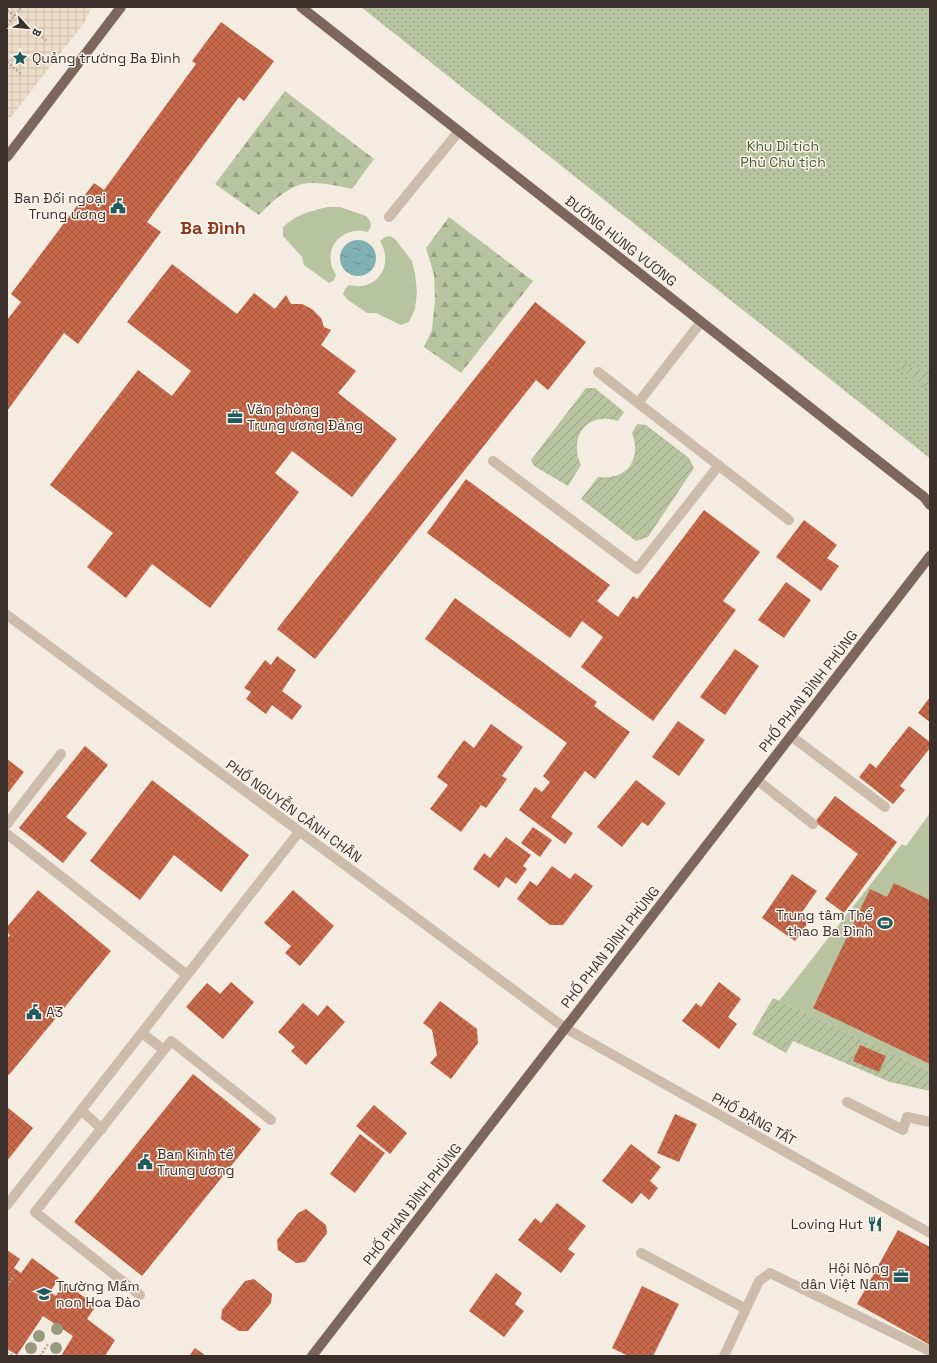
<svg xmlns="http://www.w3.org/2000/svg" width="937" height="1363" font-family="'Space Grotesk',sans-serif">
<style>
.grass{fill:#b8c4a0}
.forest{fill:url(#forest-firs)}
.park{fill:url(#park-dots)}
.garden{fill:url(#garden-furrows)}
.plaza{fill:url(#plaza-grid)}
.water{fill:url(#water-ripples)}
.building{fill:url(#building-cross-hatch)}
.lines{fill:none;stroke-linecap:round;stroke-linejoin:round}
.path{stroke:#b9a596;stroke-width:2.5;stroke-dasharray:2 2;stroke-linecap:butt}
.minor{stroke:#cdbbac;stroke-width:10}
.major{stroke:#7d675c;stroke-width:10}
.tree{fill:#969b7f}
.labels{text-anchor:middle;dominant-baseline:central;stroke-width:3;stroke-linejoin:round;paint-order:stroke}
.poi-label{font-size:14px;fill:#3b302b;stroke:#fbf5ee;text-anchor:start}
.park-label{font-size:14px;fill:#4a5a2e;stroke:#fbf5ee}
.street-label{font-size:14px;fill:#3b302b;stroke:#fbf5ee}
.district-label{font-size:18px;font-weight:bold;fill:#8c3b22;stroke:#fbf5ee}
</style>
<defs>
<pattern id="forest-firs" width="22" height="20" patternUnits="userSpaceOnUse"><rect width="22" height="20" fill="#b8c4a0"/><path d="M5 1l3.5 6h-7zM16 11l3.5 6h-7z" fill="#97a083"/></pattern>
<pattern id="park-dots" width="8" height="8" patternUnits="userSpaceOnUse"><rect width="8" height="8" fill="#b8c4a0"/><path d="M2 2h.1M6 6h.1" fill="none" stroke="#97a083" stroke-width="1.8" stroke-linecap="round"/></pattern>
<pattern id="garden-furrows" width="10" height="10" patternUnits="userSpaceOnUse"><rect width="10" height="10" fill="#b8c4a0"/><path d="M-1 1l2-2M0 10L10 0M9 11l2-2" fill="none" stroke="#97a083"/></pattern>
<pattern id="plaza-grid" width="8" height="8" patternUnits="userSpaceOnUse"><rect width="8" height="8" fill="#ecdcc8"/><path d="M0 4h8M4 0v8" fill="none" stroke="#cbbdac"/></pattern>
<pattern id="water-ripples" width="26" height="14" patternUnits="userSpaceOnUse"><rect width="26" height="14" fill="#7fb0b2"/><path d="M2 4q2-2 4 0t4 0M15 11q2-2 4 0t4 0" fill="none" stroke="#699091"/></pattern>
<pattern id="building-cross-hatch" width="8" height="8" patternUnits="userSpaceOnUse"><rect width="8" height="8" fill="#c8694b"/><path d="M0 0l8 8M0 8l8-8" fill="none" stroke="#a4573f"/></pattern>
</defs>
<rect width="100%" height="100%" fill="#f4ebe1"/>
<!-- grass -->
<path class="grass" d="M327,207H340L366,216L370,221L371,226L368,232C341,225 320,251 336,275L334,280L329,283L304,265L302,257L283,236V227C298,214 308,212 327,207Z
M390,236L395,239L412,261L415,274L417,292L415,309L409,322L401,325L376,313H367L348,300L343,294L345,289L349,285C376,292 395,266 380,241L385,237Z
M930,813V1071L779,1001L902,844L906,846Z"/>
<!-- forest -->
<path class="forest" d="M285,91L374,159L352,189C338,186 313,180 299,185C283,191 271,203 259,215L215,184Z
M449,217L533,281L461,373L424,347L432,330L435,300L434,275L426,248Z"/>
<!-- park -->
<path class="park" d="M361,7H930V458L927,456Z"/>
<!-- garden -->
<path class="garden" d="M903,363L915,369L930,371V392L897,365Z
M586,388H595L624,412L618,421C587,411 568,437 581,465L568,486L534,466L531,460Z
M637,424L646,425L689,458L694,468L648,537L636,541L581,499L598,477C627,481 642,459 632,433Z
M773,998L930,1071V1091L890,1082L793,1041L786,1053L752,1034Z"/>
<!-- plaza -->
<path class="plaza" d="M7,7H92L84,23L7,122Z"/>
<!-- water -->
<path class="water" d="M340 258a18 18 0 1 1 36 0a18 18 0 1 1-36 0Z"/>
<!-- building -->
<path class="building" d="M221,22L274,61L244,101L239,97L147,222L161,232L78,344L64,333L7,411V320L21,302L11,294L94,183L104,190L196,64L192,61Z
M172,264L237,314L254,293L275,309L286,295L291,304H302L312,309L321,318L324,327L331,330L321,345L356,371L338,393L397,439L352,497L292,451L275,473L299,492L210,608L152,564L126,598L87,567L113,533L50,485L138,370L172,396L191,371L127,322Z
M535,302L586,342L548,390L536,380L315,659L277,629Z
M466,479L610,585L597,601L618,617L633,596L637,599L704,510L760,552L723,601L736,610L653,721L581,667L603,637L582,621L570,638L427,533Z
M804,520L837,545L827,558L839,566L821,591L776,557Z
M786,582L811,600L784,638L758,620Z
M455,598L597,702L594,706L630,732L595,779L585,771L551,817L573,833L565,844L519,810L535,787L542,792L550,782L543,776L567,743L425,639Z
M735,649L759,666L725,715L700,697Z
M277,656L296,670L282,691L302,706L292,720L272,705L266,714L246,699L251,692L244,688L265,660L271,665Z
M930,697V722L918,713Z
M678,721L705,740L679,776L652,757Z
M491,724L523,747L502,776L507,779L486,808L481,805L461,832L430,809L448,785L437,777L464,740L474,748Z
M909,726L930,742V748L900,786L905,790L893,804L859,777L870,763L876,768Z
M85,746L108,765L66,817L87,833L63,863L19,828Z
M7,759L24,772L7,794Z
M152,780L249,855L221,892L174,855L140,900L90,861Z
M636,780L666,803L648,826L642,822L622,847L597,827Z
M835,796L897,842L844,913L825,899L858,854L815,822Z
M533,827L552,840L540,857L521,843Z
M506,837L531,855L523,866L527,869L516,884L506,877L499,888L473,869L484,853L490,858Z
M552,866L570,879L575,873L593,886L563,925H550L517,899L530,881L537,886Z
M792,874L817,891L800,915L809,921L795,941L762,918Z
M894,883L930,900V1064L813,1008L870,889L887,897Z
M38,890L111,951L9,1075L7,1074V939L10,935L7,932V927Z
M293,890L334,926L300,966L285,953L291,946L264,923Z
M231,982L254,1002L223,1039L186,1007L207,983L220,994Z
M719,982L741,999L728,1017L737,1024L719,1049L682,1021L696,1003L701,1007Z
M440,1001L477,1029L478,1043L451,1079L430,1063L437,1055L432,1030L423,1023Z
M303,1003L318,1016L327,1005L345,1022L306,1065L291,1051L295,1047L278,1032Z
M860,1045L886,1056L879,1072L853,1061Z
M193,1074L261,1129L142,1276L74,1222Z
M374,1105L407,1133L390,1154L356,1126Z
M7,1107L33,1128L7,1161Z
M675,1114L697,1124L679,1162L657,1153Z
M360,1134L385,1153L355,1193L330,1174Z
M631,1144L661,1167L650,1181L658,1188L649,1200L641,1193L632,1204L602,1181Z
M557,1203L586,1226L568,1249L575,1254L561,1273L518,1240L535,1218L541,1223Z
M306,1209L326,1225L327,1233L305,1262L296,1263L278,1250L277,1240L298,1213Z
M898,1230L930,1247V1345L857,1304Z
M7,1250L20,1259L14,1268L21,1273L32,1258L59,1278L50,1292L56,1296L64,1282L96,1306L87,1319L115,1340L105,1356H61L73,1336L43,1316L17,1355L7,1349Z
M496,1273L522,1293L515,1304L524,1311L504,1337L469,1311Z
M254,1279L272,1294L271,1303L248,1331H239L221,1319L222,1310L245,1281Z
M642,1286L679,1304L653,1356H628L612,1348Z
M195,1348L206,1356H189Z"/>
<g class="lines">
<!-- path -->
<path class="path" d="M7,10L47,41
M7,25L21,7
M7,62L21,74
M7,1286L14,1275
M7,1352L14,1356
M40,1356L48,1344"/>
<!-- minor -->
<path class="minor" d="M389,217L459,131
M598,372L789,520
M638,403L701,322
M493,461L637,569L719,465
M7,615L565,1028L930,1233
M791,736L885,807
M757,780L813,824
M7,824L61,754
M7,834L187,975
M142,1033L164,1050
M847,1102L903,1130L907,1117L930,1122
M81,1110L102,1129
M7,1205L299,832
M641,1253L746,1309
M140,1295L35,1212L171,1041L271,1120
M724,1356L759,1281L770,1273L930,1351"/>
<!-- major -->
<path class="major" d="M301,7L924,497L930,505
M7,157L121,7
M312,1356L930,556"/>
</g>
<!-- trees -->
<g class="tree">
<circle cx="57" cy="1329" r="6"/>
<circle cx="39" cy="1336" r="6"/>
<circle cx="31" cy="1348" r="6"/>
<circle cx="56" cy="1348" r="6"/>
</g>
<!-- icons -->
<defs>
<g id="sight-bare" transform="scale(1.2)"><path d="M0-6L1.8-2.2L6-1.7L2.9 1.2L3.7 5.4L0 3.3L-3.7 5.4L-2.9 1.2L-6-1.7L-1.8-2.2Z" fill="#1f5a5e" stroke="#fbf5ee" stroke-width="2.5" paint-order="stroke"/></g>
<g id="civic-bare" transform="scale(1.2)"><path d="M-.6-6.5H3V-4.5H.6V-3L4-1V1h2V6H-6V1h2V-1L-.6-3ZM-1.2 2.5V6h2.4V2.5Z" fill="#1f5a5e" stroke="#fbf5ee" stroke-width="2.5" paint-order="stroke"/></g>
<g id="office-bare" transform="scale(1.2)"><path d="M-6-3h4V-5.5h4V-3h4V5H-6ZM-1-4.5V-3h2v-1.5ZM-6 0V1H6V0Z" fill="#1f5a5e" stroke="#fbf5ee" stroke-width="2.5" paint-order="stroke"/></g>
<g id="stadium-bare" transform="scale(1.2)"><path d="M0-5a6.5 5 0 1 0 0 10a6.5 5 0 1 0 0-10ZM-3.5-1.8h7v3.6h-7Z" fill="#1f5a5e" stroke="#fbf5ee" stroke-width="2.5" paint-order="stroke"/></g>
<g id="restaurant-bare" transform="scale(1.2)"><path d="M-5-6h1v4h1v-4h1v4h1v-4h1v5L-1.5 .5V6h-2V.5L-5-1ZM5-6V6H3V1.5H1.5Q1.5-4 5-6Z" fill="#1f5a5e" stroke="#fbf5ee" stroke-width="2.5" paint-order="stroke"/></g>
<g id="school-bare" transform="scale(1.2)"><path d="M0-5L7-2L0 1L-7-2ZM-4 1L0 2.5L4 1V4Q0 6-4 4Z" fill="#1f5a5e" stroke="#fbf5ee" stroke-width="2.5" paint-order="stroke"/></g>
</defs>
<g fill-rule="evenodd">
<use href="#sight-bare" x="20" y="58"/>
<use href="#civic-bare" x="118" y="206"/>
<use href="#office-bare" x="235" y="417"/>
<use href="#stadium-bare" x="885" y="923"/>
<use href="#civic-bare" x="34" y="1012"/>
<use href="#civic-bare" x="145" y="1162"/>
<use href="#restaurant-bare" x="875" y="1224"/>
<use href="#office-bare" x="901" y="1276"/>
<use href="#school-bare" x="44" y="1294"/>
</g>
<g class="labels">
<!-- poi labels -->
<g class="poi-label">
<text x="32" y="58">Quảng trường Ba Đình</text>
<text x="106" y="198" text-anchor="end">Ban Đối ngoại<tspan x="106" dy="16">Trung ương</tspan></text>
<text x="247" y="409">Văn phòng<tspan x="247" dy="16">Trung ương Đảng</tspan></text>
<text x="873" y="915" text-anchor="end">Trung tâm Thể<tspan x="873" dy="16">thao Ba Đình</tspan></text>
<text x="46" y="1012">A3</text>
<text x="157" y="1154">Ban Kinh tế<tspan x="157" dy="16">Trung ương</tspan></text>
<text x="863" y="1224" text-anchor="end">Loving Hut</text>
<text x="889" y="1268" text-anchor="end">Hội Nông<tspan x="889" dy="16">dân Việt Nam</tspan></text>
<text x="56" y="1286">Trường Mầm<tspan x="56" dy="16">non Hoa Đào</tspan></text>
</g>
<!-- park labels -->
<g class="park-label">
<text x="783" y="146">Khu Di tích<tspan x="783" dy="16">Phủ Chủ tịch</tspan></text>
</g>
<!-- street labels -->
<g class="street-label">
<text transform="translate(621 241) rotate(38)">ĐƯỜNG HÙNG VƯƠNG</text>
<text transform="translate(808 691) rotate(-52)">PHỐ PHAN ĐÌNH PHÙNG</text>
<text transform="translate(294 811) rotate(36)">PHỐ NGUYỄN CẢNH CHÂN</text>
<text transform="translate(610 947) rotate(-52)">PHỐ PHAN ĐÌNH PHÙNG</text>
<text transform="translate(754 1119) rotate(29)">PHỐ ĐẶNG TẤT</text>
<text transform="translate(412 1204) rotate(-52)">PHỐ PHAN ĐÌNH PHÙNG</text>
</g>
<!-- district labels -->
<g class="district-label">
<text x="213" y="227">Ba Đình</text>
</g>
</g>
<!-- border -->
<rect width="937" height="1363" fill="none" stroke="#3b302b" stroke-width="16"/>
<!-- north arrow -->
<g transform="translate(28 28) rotate(117)" stroke="#fbf5ee" stroke-width="3" paint-order="stroke">
<path d="M0-3L7 15L0 10L-7 15Z" fill="#3b302b"/>
<text y="-6" font-size="11" font-weight="bold" text-anchor="middle" fill="#3b302b">B</text>
</g>
</svg>
